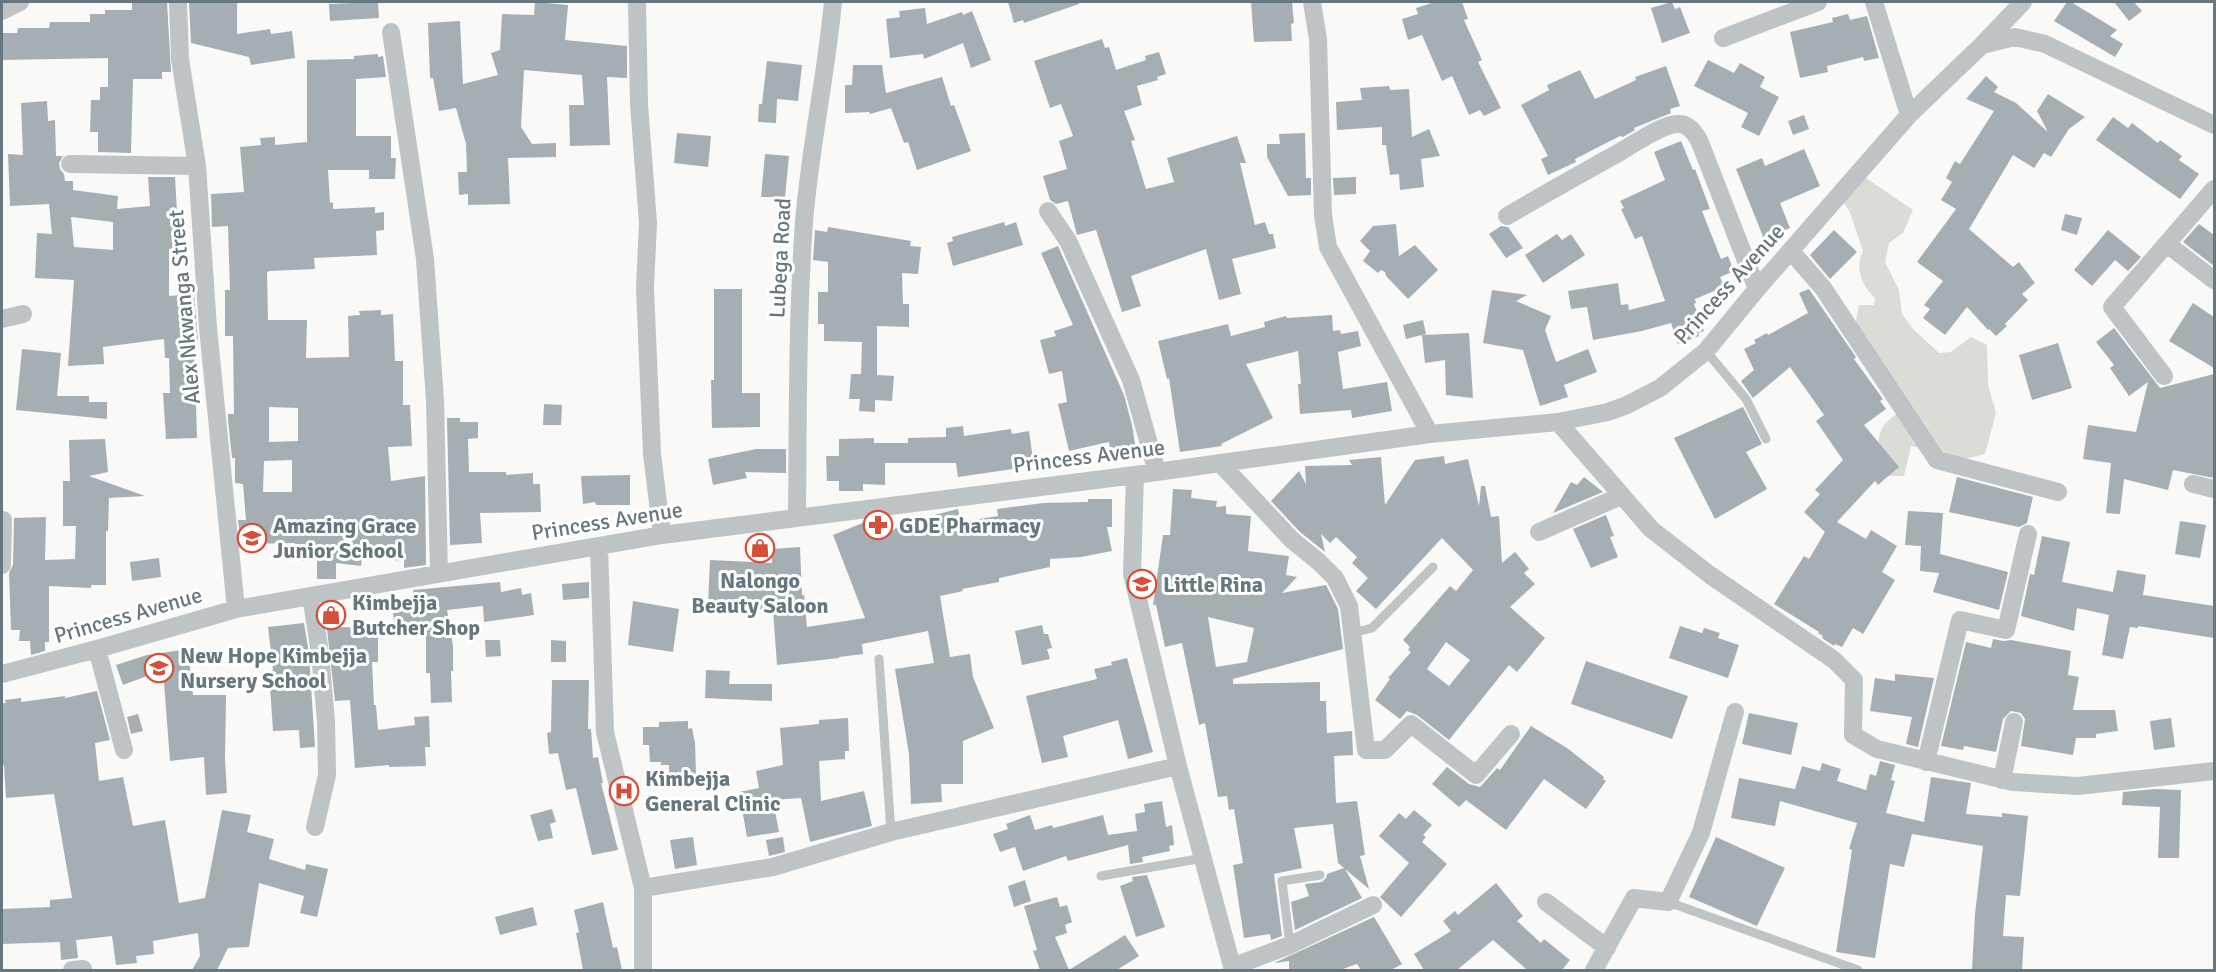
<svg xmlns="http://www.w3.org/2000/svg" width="2216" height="972" font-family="Signika,sans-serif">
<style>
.green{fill:#d9ddd6}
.building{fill:#a5afb3;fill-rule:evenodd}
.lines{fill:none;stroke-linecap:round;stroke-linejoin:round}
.service{stroke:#bec3c6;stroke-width:9}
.minor{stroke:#bec3c6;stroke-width:18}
.labels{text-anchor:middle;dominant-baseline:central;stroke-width:6;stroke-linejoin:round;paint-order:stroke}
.street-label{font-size:22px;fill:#66777f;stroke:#fff}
.poi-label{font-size:22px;font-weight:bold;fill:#66777f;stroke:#fff;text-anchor:start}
</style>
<rect width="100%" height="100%" fill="#f9f9f7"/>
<!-- green -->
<path class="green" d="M1866,178L1913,210L1903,233L1889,243L1885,262L1899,290L1902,314L1913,329L1939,353L1951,352L1971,337L1987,345L1988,385L1996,413L1985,454L1965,459L1911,446L1904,476H1886C1879,450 1869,429 1899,413L1853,336L1859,305H1874L1875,298C1861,285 1855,268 1863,251L1849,210L1840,198Z"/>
<!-- building -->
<path class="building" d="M132,2H167L171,72H162V79H133L131,153L98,152V132H90L91,100H100V87H108V58L2,60V33H17L18,28H49L50,22H90V14H105V10H132Z
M189,2H237V34L270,29L271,34L292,31L295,58L251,65L249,57L191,43Z
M378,2L379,18L330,21L329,4Z
M535,2L568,5L565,40L627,46V78L607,77L610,145L570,146L569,105H584L582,75L524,70L521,127L532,144L556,143V157L508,158L510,204L468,205V194L459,195L458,172H467L466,144L456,108L439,111L433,78H430L428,23L460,21L463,84L498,75L491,53L500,50L502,14L534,15Z
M1008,2H1079V4L1024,23L1023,20L1014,23Z
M1251,2H1292L1294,23L1291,24L1292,41L1254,42Z
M1435,2H1462L1468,19L1464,20L1482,60L1478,62L1501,108L1484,116L1480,110L1469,115L1452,76L1442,81L1422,35L1408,40L1402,19L1418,14L1416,8Z
M1672,2L1675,9L1680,7L1690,33L1662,43L1651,8Z
M2067,2H2071L2117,30L2110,36L2123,44L2115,57L2054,21Z
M2114,2H2134L2142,11L2129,21Z
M925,8L927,24L962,12L963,15L972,11L991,60L971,68L963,43L924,59L923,54L890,58L886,19L900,17L899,11Z
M1848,14L1850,20L1867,16L1879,58L1864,61L1863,57L1827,66L1828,72L1800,78L1790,32L1833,22L1832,18Z
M1102,39L1105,48L1109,47L1116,70L1146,60L1145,56L1159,52L1166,74L1157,77L1158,80L1137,86L1142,105L1124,111L1135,140L1131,141L1146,189L1174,182L1167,158L1237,136L1246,163H1240L1255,225L1265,222L1269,234H1273L1276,248L1232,259L1241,294L1219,300L1206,249L1131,276L1141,306L1122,312L1096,230L1077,235L1068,201L1056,204L1050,200L1043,176L1067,169L1059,141L1073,136L1061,104L1050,108L1034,61Z
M378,54V57L383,56L386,77L356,79V136H391V158H396L395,179H369V170H328L330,203L333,202V209L375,207V213L384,212V230L376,231L377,255L314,258L315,269L269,271L267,273L268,320H307L306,358L349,357L348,316L360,315L359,311L381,310V315L393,314L395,361H403V405H410L412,446L388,447L391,481L425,476L426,565L404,568V561L362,557L361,566L336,563V579H317V560L297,561L295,543L241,544L238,520H246L243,484L235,483V458H232L228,420V414H234L233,336H225V290H230L228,226L212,227L211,194L244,192L240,147L261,145L260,138L275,137V145L307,142V60L354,59V56ZM269,407L298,408V441L269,442ZM292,460V492H263L264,461Z
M1708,60L1734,73L1740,63L1765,77L1760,87L1779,97L1759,136L1741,127L1748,113L1694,86Z
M767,61L802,65L798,101L777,99L776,123L758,122L759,104H762Z
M853,65H882L886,93L942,77L951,106L954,105L971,151L917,170L908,142L904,143L891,108L870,114L869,112L845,113V85H852Z
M1666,66L1680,106L1670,109L1671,113L1634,128L1635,130L1623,137L1620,136L1575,159L1576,162L1548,175L1541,159L1548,156L1521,105L1549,90L1547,85L1580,70L1595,99L1636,80L1635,77Z
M1986,76L1998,87L1994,92L2016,103L2048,132L2037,111L2048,94L2085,117L2069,129L2051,157L2044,153L2034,168L2013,155L1969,229L2013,267L2019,262L2035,283L2022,294L2028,300L2005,324L2007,326L1996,336L1989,329L1988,330L1967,307L1945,335L1923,318L1930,309L1924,305L1943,281L1917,262L1956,209L1941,200L1952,182L1946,178L1955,161L1960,164L1994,111L1966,99Z
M1389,86L1390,90L1409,89L1412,137L1429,129L1440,156L1421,159L1424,187L1400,190L1399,174L1390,175L1386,145H1382V127L1337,130L1336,102L1362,100L1360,88Z
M47,101L48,121L55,120L56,156H63L59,163L60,169L64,174L65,181H73V190L118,196L117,209L150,206L148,177H175L179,249H169V296L194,294L198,341L194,342L197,438L166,439L163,393H170L169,358H165L164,339L103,347L104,364L68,366L74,280L35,278L37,233L52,234L49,204L10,206L8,154L23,155L21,103ZM71,217L113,222V250L74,247Z
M1804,115L1809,129L1793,135L1788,121Z
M2113,117L2128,128L2132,123L2158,143L2160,140L2182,156L2179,160L2199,174L2180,199L2096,140Z
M677,133L711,136L708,167L674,163Z
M1305,133L1306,178H1311V195L1288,196L1267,157V144H1280L1279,134Z
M1681,141L1693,170L1695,169L1710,209L1702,211L1721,259L1728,256L1734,271L1720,277L1724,287L1695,299L1696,303L1694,304L1704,331L1698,333L1699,336L1678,344L1671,323L1642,331L1593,340L1587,307L1571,309L1568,291L1618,283L1621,305L1628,304L1629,310L1665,301L1642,236L1635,239L1621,209L1624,208L1620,201L1665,180L1654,152Z
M1804,149L1820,186L1780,203L1790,228L1764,239L1736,169L1762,158L1765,166Z
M765,154L789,156L785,197H761Z
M1356,177V194L1334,195L1333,178Z
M2065,214L2082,218L2077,235L2061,230Z
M1004,222L1005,226L1016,222L1023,245L953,266L947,243L953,241L952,237Z
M1396,224L1399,256L1415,245L1438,270L1408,299L1386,276L1385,272L1381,270L1378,273L1363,261L1370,251L1360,241L1373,226Z
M2199,224L2214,235V266L2183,242Z
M1501,226L1508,227L1523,248L1506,258L1489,234Z
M828,227L911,241L910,246L921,247L918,274L902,273L903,304H909V327L877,326V375L894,376L892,401L875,400V412L859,411L860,399H849L851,374H861L862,342L824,341V324H818V292H828V262L813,260L815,230L827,232Z
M1834,230L1857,252L1830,279L1810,255Z
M2108,230L2141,257L2128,271L2115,260L2092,286L2074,270Z
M1557,234L1562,240L1571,234L1585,255L1543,283L1525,255Z
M1058,246L1124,395L1132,425L1137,456L1112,460L1109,442L1069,451L1058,404L1067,402L1062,371L1049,374L1040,340L1056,336L1054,331L1073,325L1041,253Z
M714,289H742V393H760V427L712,428L711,380H714Z
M1809,289L1856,357L1854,359L1883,399L1880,401L1886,409L1864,425L1899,467L1878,485L1875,481L1837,522L1866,539L1871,530L1897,546L1882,572L1895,580L1863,634L1853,628L1842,647L1835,644L1834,646L1822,638L1823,636L1818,633L1819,632L1774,604L1804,556L1809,559L1825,532L1804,512L1820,494L1815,490L1843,460L1816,421L1824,415L1790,367L1753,398L1741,381L1754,370L1744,349L1756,343L1754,340L1767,333L1768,335L1808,313L1799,293Z
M1492,290L1527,295L1516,301L1551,316L1545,330L1556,362L1588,349L1597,372L1564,385L1568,397L1540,406L1523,350L1483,343Z
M2193,303L2214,317V368L2169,341Z
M1332,315L1333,331L1340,330L1341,334L1358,331L1361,346L1338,352L1343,389L1387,382L1392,411L1352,418L1351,410L1300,414L1298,384H1301L1298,351L1246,364L1273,418L1221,444L1222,446L1180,452L1169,378L1167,379L1158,341L1228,324L1231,336L1265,327L1264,322L1286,316L1287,318Z
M1423,320L1426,334L1406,339L1403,325Z
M2114,328L2160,388L2214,374V478L2173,470L2168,490L2124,479L2120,514L2106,513L2111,463L2083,459L2088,425L2136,432L2148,382L2129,396L2110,368L2114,365L2096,342Z
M1469,333L1473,398L1446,395L1445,360L1425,363L1422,335Z
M2058,343L2072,388L2032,400L2019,355Z
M22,349L61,353L57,396H89V402H107V419L16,410Z
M544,404L562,405L561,425H543Z
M1743,407L1762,444L1746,452L1767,489L1715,519L1674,438Z
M447,418H460V422H478V438L468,439L469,472H506V475L533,473V484H540L541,512L480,513L482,543L450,545Z
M963,426L964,436L1011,429L1012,434L1029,431L1034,466L958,477L956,463H885V485L863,484V491H839V481H827L826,456H839V439L874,438V443H908V438L946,437V428Z
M105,439L108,472L89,476L145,496L109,498L108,531H106V585H91V588L49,586V642H45V651L31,655L30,641H19L20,630H11L9,573L13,565L14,518L46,517L45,560L75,559L76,526H63V481H70L69,440Z
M756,449H786V473L745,472L747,478L713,485L708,459Z
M1444,456L1445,464L1468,459L1479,506L1481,486H1485L1491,517L1499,516L1502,563L1515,552L1529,569L1524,573L1535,584L1510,607L1545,638L1517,672L1509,665L1449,740L1417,715L1407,711L1400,719L1375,700L1390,679L1388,678L1411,652L1408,650L1410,647L1403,640L1450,586L1456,591L1473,570L1442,538L1376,609L1356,591L1368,578L1352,563L1357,557L1336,537L1330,543L1321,534L1325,552L1300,532L1271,501L1299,471L1306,484L1305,466L1352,465L1349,460L1381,457L1385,505L1415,460ZM1446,642L1470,660L1449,686L1427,669Z
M630,475V505H596L595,502L583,504L581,476Z
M1584,477L1603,492L1553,513L1571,482L1577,485Z
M1957,477L2033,497L2027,523L2019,527L1949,512Z
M1173,489L1192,490L1191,498L1217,501L1216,507L1226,506V514L1251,516L1248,551L1289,556L1286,575L1297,577L1282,593L1326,585L1338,609L1343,649L1233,679V684L1320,682V701H1326L1327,733L1352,731L1353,755L1334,756L1336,803L1357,801L1365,855L1360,856L1369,889L1345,869L1362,898L1295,930L1291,902L1309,896L1305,884L1322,882L1326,878L1327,874L1344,868L1338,863L1333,824L1294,828L1302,868L1274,874L1282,936L1271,940L1270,934L1244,938L1233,865L1243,863L1234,809L1229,810L1227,796L1218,797L1205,723L1199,725L1182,643L1165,647L1156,605H1153L1163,535H1170ZM1208,617L1254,628L1247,662L1216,667Z
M1088,499H1112V527H1107L1112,551L1081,557L1050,559V567L999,578V582L962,589L963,591L940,596L950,657L970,654L973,677L994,728L963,741V784H941L942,802L911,804L909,754L895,669L934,663L928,631L862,644L863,654L839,657V658L777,665L773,610L708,607L710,560L772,563V549L800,547L802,595H804L807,627L865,618L833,535L870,520L877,537L914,520L958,509L961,522L998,516L997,509L1043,503L1088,502Z
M1908,511L1943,513L1940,554L2008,572L1999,610L1933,592L1939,573L1920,571L1921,546L1905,545Z
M1606,515L1614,536L1610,537L1618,557L1591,568L1573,529Z
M2180,521L2206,525L2200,558L2175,554Z
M2042,536L2070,542L2062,582L2113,592L2117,570L2146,575L2143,595L2214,606V638L2138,626V628L2130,627L2123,659L2102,655L2109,615L2077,608L2074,631L2021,616L2030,574L2034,575Z
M159,558L161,577L132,581L130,562Z
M500,582L501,592L521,588L522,595L531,593L534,615L484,622L483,606L447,610L453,646V671H451L452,702L431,703L430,673H426V628L396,632L391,602L414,598L413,590Z
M589,582V598L563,600L562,584Z
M633,601L679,609L673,652L628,645Z
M339,619V627L378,628V662H372L374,705H376L378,730L415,725L414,717L429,716L430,747H425L426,766L389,767V765L355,768L350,700L335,701L326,620Z
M304,623L309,654L315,747L300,748L299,730L273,731L269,671L273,670L268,627Z
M1042,625L1044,634H1048L1052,648L1047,649L1050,659L1022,665L1015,631Z
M1680,626L1702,633L1704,628L1720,633L1718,638L1739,645L1728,678L1669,658Z
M1993,639L2004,641L2011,640L2071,651L2068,675L2079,677L2073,710H2115L2118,731L2096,734V738H2076L2073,755L2021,746L2025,719L2021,713L2011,711L2003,719L1996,752L1964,746L1963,750L1941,746L1966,642L1991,648Z
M485,640H500L501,656L486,657Z
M551,640L566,641V662H551Z
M188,649L193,695H226L225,759L227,793L206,795L204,757L170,761L163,670L123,685L116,665L147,655Z
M1127,658L1153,752L1128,759L1118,720L1063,736L1068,757L1042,763L1026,696L1097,679L1094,669L1112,665L1111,662Z
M1586,661L1688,696L1672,739L1571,704Z
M706,670L730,671L729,684H772V701L705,698Z
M1895,674L1934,678L1918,747L1906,744L1912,717L1870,711L1875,678L1895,681Z
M552,680H589L588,729H591L593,758L598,757L603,783H601L618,850L592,855L576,788L566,790L558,753L549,754L547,733L551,732Z
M97,691L110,740L95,743L99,781L123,777L133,826L165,820L179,903L205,898L222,810L251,815L247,832L274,839L269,859L305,870L306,864L328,869L317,917L300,913L304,896L259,883L249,947L228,948L217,970H192L200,956L198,933L153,941L154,954L136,956L137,963L116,965L112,936L76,940L78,958L61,960L60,942L2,944V909L50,907V900L72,898L54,794L6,798L4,765L2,766V703H6L5,700L21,698V702L65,696V698Z
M1749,713L1798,723L1791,755L1742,744Z
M138,714L143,731L131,734L127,717Z
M848,718L849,751H845V759L819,761L821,801L864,791L872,826L810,842L801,798L773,800L779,832L747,837L739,792L759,788L756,771L783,765L780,728L819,724V720Z
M2171,718L2175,747L2154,750L2150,721Z
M688,721V729L692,728L695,743L696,774L669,775V765H661V762H650L649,745H643V727H659V722Z
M1531,726L1567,748L1604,777L1603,779L1606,781L1586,809L1544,779L1506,830L1466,800L1459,807L1432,784L1447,767L1469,784L1480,787L1497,768L1500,770Z
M1880,761L1895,765L1891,780L1895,781L1886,813L1924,822L1931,777L1971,783L1966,814L2002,817V813L2028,816L2020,896L2006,895L2003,936L2024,937L2022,970H1972L1975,914L1983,846L1912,834L1904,867L1890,864L1875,958L1836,952L1852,850L1849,849L1857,823L1780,801L1775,826L1731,818L1739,778L1795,789L1802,766L1820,771L1822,763L1841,769L1837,781L1866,790L1870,774L1876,776Z
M2155,789L2181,790L2179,858H2158L2160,807L2122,805L2123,792Z
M1162,801L1166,827L1172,825L1174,845L1169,846L1170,851L1142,857L1143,862L1130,864L1128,845L1068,861L1066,856L1023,871L1015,847L1000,852L993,834L1008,829L1006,824L1030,815L1035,830L1052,825L1053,828L1103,815L1108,835L1137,831L1135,814L1145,812L1144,804Z
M552,809L556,822L550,824L553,838L538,841L530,815Z
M1414,810L1432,825L1423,835L1426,837L1422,842L1447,864L1401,917L1380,897L1409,863L1379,836L1399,813L1406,819Z
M693,837L697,865L675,869L670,840Z
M783,837L785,852L769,856L766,840Z
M1716,837L1785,868L1757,926L1689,897Z
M1147,875L1165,927L1136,937L1120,886L1133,881L1132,877Z
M1025,880L1031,901L1014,907L1008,886Z
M1496,883L1523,916L1517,921L1541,943L1544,939L1570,960L1562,970H1527L1493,940L1457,970H1424L1414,954L1451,931L1443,921L1455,911L1458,915Z
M1057,897L1060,907L1067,905L1072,922L1065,925L1067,933L1055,937L1069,970H1040L1033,951L1037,950L1024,906Z
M603,902L613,948L617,947L622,970H583L576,933L579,932L574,910Z
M533,907L537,925L500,935L495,917Z
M1374,917L1402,964L1391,970H1361L1357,964L1340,970H1289V961L1274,963Z
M1125,935L1139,956L1117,970H1069Z"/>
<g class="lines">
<!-- service -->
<path class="service" d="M1706,351L1746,399L1766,439
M1352,633L1372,628L1433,567
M879,659L891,832
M1101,876L1203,858
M1668,902L1858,970
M1290,945L1282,881L1320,875"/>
<!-- minor -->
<path class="minor" d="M178,2L180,59L197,166L208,328L236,609
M637,2L639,104L648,223L645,288L652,454L662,535
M1312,2L1318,39L1323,215L1328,247L1430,434
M1874,2L1909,115
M2,11L20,2
M391,32L425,259L435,400L439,574
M1723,38L1818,2
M1982,45L2015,37L2045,44L2214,125
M70,164L197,166
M1048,211L1068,241L1131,380L1157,472
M1507,216C1545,194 1582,173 1620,152C1634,144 1662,124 1678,124C1688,123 1694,132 1699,140L1757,289
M2167,244L2214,280
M1791,251L1823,288L1937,460L2058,492
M2,319L23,314
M2164,376L2112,307L2214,189
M1558,422L1651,529L1710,575L1834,660L1854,680L1853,735L1877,749L2013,782L2078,786L2214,771
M1220,463L1292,540L1319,562L1335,578L1349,606L1366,750H1385L1411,724L1476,775L1511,734
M1135,475L1132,574L1178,766L1233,970
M2193,484L2214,489
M797,518C798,420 797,321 804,222C810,148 826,76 833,2
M1539,532L1621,496
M599,546L605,732L643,888V970
M2,565L3,520
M311,596L320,653L326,721L327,775L315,827
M97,649L124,750
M2,674L97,649L236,609L662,535L1135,475L1430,434L1558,422L1608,412L1627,405L1660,388L1706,351L1757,289L1909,115L1982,45L2023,2
M1926,762L1960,620L2006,630L2028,534
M2002,780L2014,722
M643,888L773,867L891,832L1178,766
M1546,902L1607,948
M1232,967L1290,945L1373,905
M72,970L83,969
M1594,970L1634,898L1668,902L1701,833L1735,712"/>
</g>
<!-- icons -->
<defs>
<g id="pharmacy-ring" transform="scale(1.5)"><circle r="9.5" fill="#fff" stroke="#d64f39" stroke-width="1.5"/><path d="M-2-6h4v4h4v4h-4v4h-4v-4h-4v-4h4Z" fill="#d64f39"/></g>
<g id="school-ring" transform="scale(1.5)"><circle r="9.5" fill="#fff" stroke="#d64f39" stroke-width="1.5"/><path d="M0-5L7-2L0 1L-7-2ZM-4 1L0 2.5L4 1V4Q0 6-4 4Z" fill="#d64f39"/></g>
<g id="shop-ring" transform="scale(1.5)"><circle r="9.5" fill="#fff" stroke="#d64f39" stroke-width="1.5"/><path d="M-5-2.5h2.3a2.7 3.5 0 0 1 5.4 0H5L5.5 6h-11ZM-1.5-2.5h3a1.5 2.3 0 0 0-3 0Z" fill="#d64f39"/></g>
<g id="hospital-ring" transform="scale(1.5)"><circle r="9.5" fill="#fff" stroke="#d64f39" stroke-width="1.5"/><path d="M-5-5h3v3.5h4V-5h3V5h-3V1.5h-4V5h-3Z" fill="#d64f39"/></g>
</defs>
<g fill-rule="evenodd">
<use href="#pharmacy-ring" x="878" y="525"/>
<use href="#school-ring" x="252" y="538"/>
<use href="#shop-ring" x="760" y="548"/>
<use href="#school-ring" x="1142" y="584"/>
<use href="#shop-ring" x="331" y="615"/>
<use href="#school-ring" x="159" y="668"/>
<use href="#hospital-ring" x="624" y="791"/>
</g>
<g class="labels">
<!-- street labels -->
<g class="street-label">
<text transform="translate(780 258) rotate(-87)">Lubega Road</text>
<text transform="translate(1729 284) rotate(-48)">Princess Avenue</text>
<text transform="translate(184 307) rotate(-95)">Alex Nkwanga Street</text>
<text transform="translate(1089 456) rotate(-7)">Princess Avenue</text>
<text transform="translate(607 521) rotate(-9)">Princess Avenue</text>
<text transform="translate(128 615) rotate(-16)">Princess Avenue</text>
</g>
<!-- poi labels -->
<g class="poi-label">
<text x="273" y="525">Amazing Grace<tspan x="273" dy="25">Junior School</tspan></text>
<text x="899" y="525">GDE Pharmacy</text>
<text x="760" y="580" text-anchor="middle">Nalongo<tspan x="760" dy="25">Beauty Saloon</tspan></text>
<text x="1163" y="584">Little Rina</text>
<text x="352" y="602">Kimbejja<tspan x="352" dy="25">Butcher Shop</tspan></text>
<text x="180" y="655">New Hope Kimbejja<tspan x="180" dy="25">Nursery School</tspan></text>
<text x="645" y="778">Kimbejja<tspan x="645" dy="25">General Clinic</tspan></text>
</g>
</g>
<!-- border -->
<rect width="2216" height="972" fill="none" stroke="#66777f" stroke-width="6"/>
</svg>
